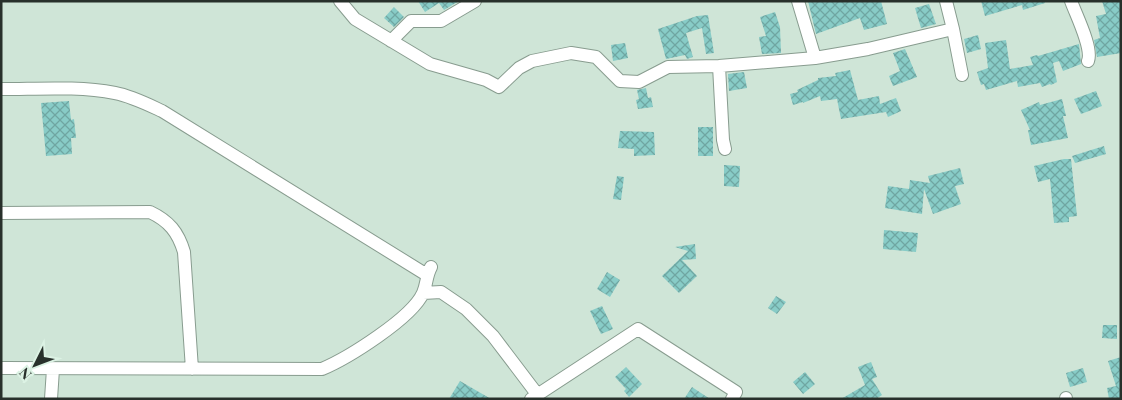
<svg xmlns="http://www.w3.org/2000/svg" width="1122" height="400" font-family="'Playfair Display',serif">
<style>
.building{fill:url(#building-cross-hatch)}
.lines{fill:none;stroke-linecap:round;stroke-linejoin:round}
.minor-casing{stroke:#889c8f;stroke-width:14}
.minor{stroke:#fff;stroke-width:12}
</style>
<defs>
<pattern id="building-cross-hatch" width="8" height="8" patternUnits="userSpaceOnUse" patternTransform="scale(1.25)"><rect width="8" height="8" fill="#88ccc7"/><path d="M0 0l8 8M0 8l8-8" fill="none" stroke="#6fa6a2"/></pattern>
</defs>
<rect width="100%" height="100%" fill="#cfe5d7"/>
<!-- building -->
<path class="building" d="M418,1H459L444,10L439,3L425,12Z
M808,1H881L887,24L864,30L860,18L816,34Z
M981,1H1045V3L1023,10L1022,5L985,16Z
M1102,1H1121V53L1097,57L1094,40L1100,38L1096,16L1106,14Z
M929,4L936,24L921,28L915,8Z
M394,7L404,17L394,27L384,18Z
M775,12L780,27L781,53L762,54L759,37L766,36L760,17Z
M708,15L714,53L706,54L702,28L686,33L693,57L687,59L685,55L666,59L658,29L697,16Z
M978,35L981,49L967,53L964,39Z
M1006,40L1010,69L1033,65L1030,57L1037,55L1038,56L1079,44L1081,64L1063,71L1059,61L1053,63L1057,82L1051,85L1050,84L1042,87L1040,83L1018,87L1017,81L986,90L984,84L981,85L977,72L988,68L985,43Z
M625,43L628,58L613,61L611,45Z
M905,49L917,77L893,86L889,76L900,71L893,53Z
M850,70L858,100L879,96L880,104L896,98L901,111L888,117L886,112L841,119L837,99L821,101L820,96L803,103V102L793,105L790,94L798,92L797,90L818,80V78L836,76L835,73Z
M744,72L747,88L729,91L728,74Z
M646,88L648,98L651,97L653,107L638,109L636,100L639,99L637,90Z
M1096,91L1102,106L1081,114L1074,99Z
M1062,99L1066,116H1063L1068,138L1031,145L1028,130H1030L1021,110L1039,102L1040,105Z
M69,101L71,120L74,119L76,138H71L72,154L46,156L41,103Z
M698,127H713V156H698Z
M620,131L654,132L655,155L634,156V149L618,148Z
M1104,146L1106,154L1075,163L1072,156Z
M1064,159H1071L1077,216L1069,217V222L1054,223L1050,179L1038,182L1034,166Z
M724,165L740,166L739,187L724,186Z
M960,168L964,184L955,186L961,204L933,214L924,189L922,214L885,208L888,186L909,189L910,180L930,183L928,176Z
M617,176L624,177L621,200L613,199Z
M884,230L918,233L916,252L883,249Z
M695,244L696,259L682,260L697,276L679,293L662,276L688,251L675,247Z
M607,272L620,280L610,297L597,289Z
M776,296L786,302L777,314L768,308Z
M602,306L613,329L601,334L590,311Z
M1103,325H1117V339L1102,338Z
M1121,357V399H1109L1107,388L1116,386L1108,361Z
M871,362L877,377L872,379L882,395L876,399H841L865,385L858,367Z
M626,367L642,384L629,397L624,391L626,389L615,377Z
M1083,368L1087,382L1070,387L1066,373Z
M805,372L815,384L803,394L793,382Z
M460,381L491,399H449Z
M692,387L710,399H684Z"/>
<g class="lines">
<!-- minor casing -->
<g class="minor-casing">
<path id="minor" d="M340,1L355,19L430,64L486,80L499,87L519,68L532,61L571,53L596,57L620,81L639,82L668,67L719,66L815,58L868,49L953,29
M798,1L815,58
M946,1L953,29L962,75
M1071,1C1076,15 1093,48 1088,61
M391,41L411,21H441L475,1
M719,66L723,140L725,149
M1,89C39,89 78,86 115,93C131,96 147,104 162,111L427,275
M1,213L150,212C169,221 178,232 184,252L192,369
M423,293L441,292L466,309L493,336L537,394
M1,368L322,369C348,358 412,318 423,293C427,284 426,276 431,267
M1066,398V399
M51,399L53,369
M531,399L638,329L736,392L732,399"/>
</g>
<!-- minor -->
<use href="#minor" class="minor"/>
</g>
<!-- border -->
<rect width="1122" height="400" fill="none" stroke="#28302b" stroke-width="5"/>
<!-- north arrow -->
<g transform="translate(35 365) rotate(228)" stroke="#dcf2e4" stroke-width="4" paint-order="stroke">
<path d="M0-4L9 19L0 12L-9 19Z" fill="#28302b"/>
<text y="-8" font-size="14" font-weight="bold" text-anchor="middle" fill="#28302b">N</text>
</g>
</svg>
